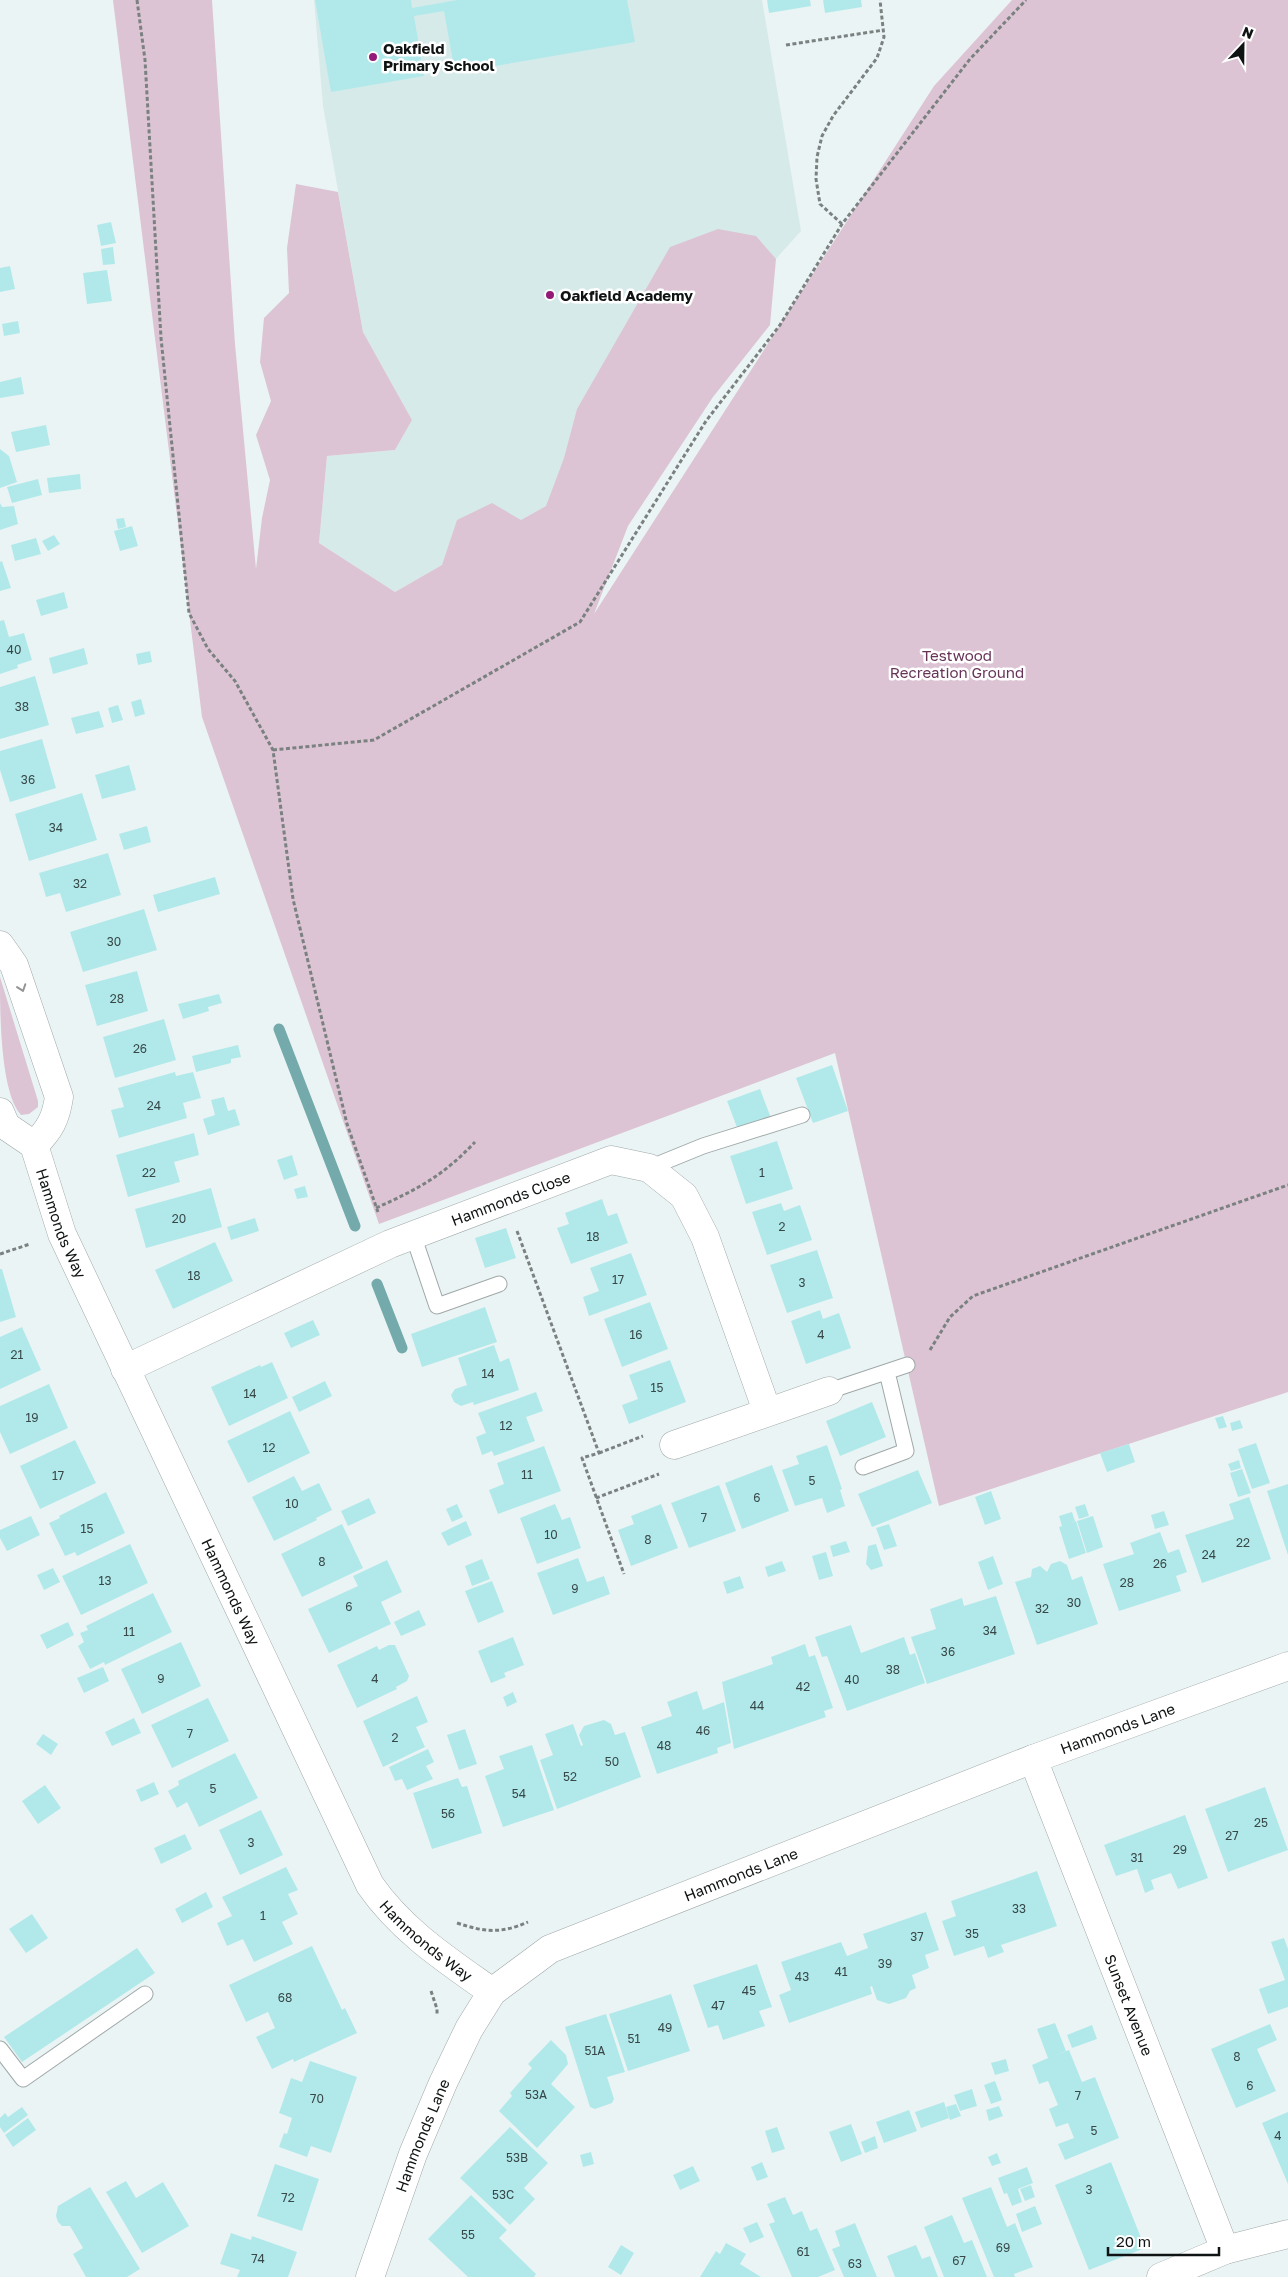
<svg xmlns="http://www.w3.org/2000/svg" width="1288" height="2277" font-family="'Golos Text',sans-serif">
<style>
.built{fill:#d7eaea}
.green{fill:#dcc4d4}
.lines{fill:none;stroke-linecap:round;stroke-linejoin:round}
.stream{stroke:#74aaab;stroke-width:11}
.building{fill:#b1e9ea}
.service-casing{stroke:#a0a8a8;stroke-width:17}
.minor-casing{stroke:#a0a8a8;stroke-width:29}
.path{stroke:#7b8181;stroke-width:3;stroke-dasharray:4 2.5;stroke-linecap:butt}
.service{stroke:#fff;stroke-width:15}
.minor{stroke:#fff;stroke-width:28}
.oneway{stroke:#939595}
.poi-dot{fill:#931a77;stroke:#fff;stroke-width:2}
.labels{text-anchor:middle;dominant-baseline:central;stroke-width:5;stroke-linejoin:round;paint-order:stroke}
.number-label{font-size:12px;fill:#384849}
.poi-label{font-size:15px;font-weight:bold;fill:#101313;stroke:#fff;text-anchor:start}
.park-label{font-size:15px;fill:#673458;stroke:#fff}
.street-label{font-size:15px;fill:#101313;stroke:#fff}
</style>
<rect width="100%" height="100%" fill="#ebf4f4"/>
<!-- built -->
<path class="built" d="M314,0H762L801,231L562,497L395,592L319,543L327,456L395,450L412,420L363,332L323,106Z"/>
<!-- green -->
<path class="green" d="M113,0H212L235,344L256,569L262,518L270,480L256,435L271,401L260,362L264,318L289,293L287,248L296,184L338,192L363,332L412,420L395,450L327,456L319,543L395,592L442,565L457,520L492,503L521,520L546,506L564,458L577,409L670,247L718,229L756,236L776,259L770,325L713,397L628,526L594,614L934,86L1012,0H1288V1392L939,1506L835,1053L379,1224L202,717Z
M0,977L38,1101V1107L29,1114L21,1115C0,1092 0,1011 0,977Z"/>
<g class="lines">
<!-- stream -->
<path class="stream" d="M279,1029L355,1226
M377,1284L402,1348"/>
</g>
<!-- building -->
<path class="building" d="M315,0H411L412,8L457,0H627L635,42L455,73L444,11L414,16L424,76L331,92Z
M767,0H810L811,6L769,13Z
M823,0H861L862,7L825,13Z
M111,222L116,243L101,246L97,225Z
M113,247L115,264L103,265L101,249Z
M10,266L15,289L0,292V268Z
M107,270L112,301L87,304L83,273Z
M18,321L20,333L4,336L2,324Z
M21,377L24,394L0,398V382Z
M46,425L50,445L16,452L11,432Z
M0,449L9,456L17,482L0,488Z
M80,474L81,489L49,493L47,478Z
M38,479L42,495L12,503L7,487Z
M0,503L2,507L14,506L18,524L0,530Z
M124,518L126,527L118,529L116,519Z
M132,526L138,546L120,551L114,531Z
M54,535L60,544L48,551L42,541Z
M36,538L41,554L15,561L11,545Z
M2,561L11,588L0,591V562Z
M64,592L68,608L41,616L36,600Z
M4,620L9,637L24,633L32,660L17,665L18,668L0,674V621Z
M84,648L88,664L53,674L49,658Z
M150,651L152,662L138,665L136,654Z
M35,676L49,725L0,739V687Z
M141,699L145,714L135,717L131,702Z
M118,705L123,720L112,723L108,708Z
M99,711L104,727L76,734L71,718Z
M42,739L56,788L10,802L0,770V751Z
M129,765L136,790L102,799L95,775Z
M82,793L97,840L29,861L15,814Z
M147,826L151,842L124,850L119,834Z
M108,853L121,895L66,912L60,893L46,897L39,873Z
M215,877L220,894L158,912L153,895Z
M144,909L157,950L83,972L70,932Z
M137,971L148,1011L97,1026L85,985Z
M219,994L222,1003L208,1007L209,1011L183,1019L178,1004Z
M164,1019L176,1060L115,1078L103,1037Z
M238,1045L241,1057L231,1059V1063L196,1072L192,1056Z
M832,1065L848,1111L813,1123L796,1078Z
M175,1072L176,1076L193,1072L201,1098L183,1103L187,1118L119,1138L111,1110L124,1107L118,1088Z
M760,1089L771,1118L738,1130L727,1101Z
M224,1097L228,1111L235,1109L240,1125L208,1135L203,1119L215,1115L211,1100Z
M194,1133L199,1155L174,1162L180,1182L128,1197L116,1155Z
M777,1141L793,1189L746,1204L730,1156Z
M292,1155L298,1175L284,1180L277,1160Z
M305,1186L308,1197L297,1199L294,1189Z
M211,1188L222,1227L146,1248L135,1209Z
M602,1199L608,1216L617,1213L628,1243L571,1264L557,1228L569,1224L565,1213Z
M781,1203L784,1211L800,1205L812,1240L767,1255L752,1212Z
M255,1218L259,1231L231,1240L227,1227Z
M506,1228L516,1258L485,1268L475,1238Z
M215,1242L233,1281L173,1309L155,1270Z
M817,1250L833,1298L787,1313L770,1265Z
M631,1253L647,1295L589,1316L583,1297L599,1291L590,1268Z
M0,1269H2L16,1317L0,1322Z
M650,1302L668,1349L622,1367L604,1319Z
M485,1307L497,1342L422,1367L411,1334Z
M820,1310L823,1319L839,1313L851,1348L806,1364L791,1321Z
M313,1320L320,1335L291,1348L284,1333Z
M22,1327L41,1370L0,1389V1337Z
M494,1345L500,1362L509,1358L519,1390L474,1405L473,1402L461,1406L454,1402L451,1395L455,1389L467,1385L458,1358Z
M670,1360L686,1402L629,1424L622,1405L638,1399L629,1375Z
M272,1362L288,1398L229,1426L211,1387L260,1365L261,1367Z
M325,1381L332,1396L299,1412L292,1397Z
M49,1384L68,1428L10,1454L0,1432V1406Z
M536,1392L543,1411L526,1417L535,1441L494,1456L492,1451L482,1455L476,1437L486,1433L478,1413Z
M872,1402L886,1437L840,1456L826,1421Z
M290,1411L310,1453L248,1483L227,1441Z
M1223,1416L1227,1427L1219,1429L1215,1418Z
M1240,1420L1243,1428L1232,1431L1230,1423Z
M75,1440L96,1483L40,1509L20,1466Z
M1256,1443L1270,1483L1252,1489L1238,1449Z
M1129,1444L1135,1462L1107,1472L1100,1453Z
M827,1445L842,1489L840,1490L845,1506L827,1513L822,1498L795,1506L782,1470L799,1464L796,1456Z
M544,1446L561,1491L498,1514L489,1490L504,1484L497,1463Z
M1239,1460L1241,1468L1231,1471L1228,1464Z
M772,1465L789,1511L742,1529L725,1483Z
M1242,1469L1251,1493L1238,1497L1230,1473Z
M918,1470L932,1503L872,1527L858,1494Z
M294,1476L302,1491L319,1483L332,1510L316,1518L317,1520L274,1541L252,1497Z
M1288,1484V1555L1267,1491Z
M719,1485L736,1531L689,1548L671,1503Z
M991,1491L1001,1519L985,1525L975,1497Z
M106,1492L125,1533L77,1556L75,1552L65,1556L49,1523L60,1518L59,1516Z
M1249,1497L1271,1559L1202,1583L1185,1535L1234,1519L1229,1504Z
M369,1498L376,1513L348,1526L341,1511Z
M457,1504L463,1517L452,1522L446,1509Z
M555,1504L562,1520L570,1517L581,1548L537,1564L520,1518Z
M661,1504L678,1548L631,1566L618,1530L634,1524L631,1516Z
M1085,1504L1089,1516L1079,1519L1075,1507Z
M1164,1511L1169,1525L1155,1529L1151,1515Z
M1072,1512L1075,1521L1069,1523L1076,1521L1086,1553L1069,1559L1059,1527L1062,1526L1059,1516Z
M31,1516L40,1535L7,1551L0,1538V1530Z
M1093,1516L1103,1547L1087,1553L1077,1521Z
M466,1521L472,1535L448,1546L441,1533Z
M342,1524L363,1568L302,1597L281,1554Z
M889,1524L897,1546L884,1550L876,1528Z
M1160,1532L1168,1553L1179,1549L1187,1572L1176,1576L1181,1591L1119,1611L1103,1564L1134,1554L1130,1543Z
M846,1541L850,1552L833,1557L830,1546Z
M130,1544L148,1583L81,1615L62,1576Z
M876,1544L883,1566L871,1570L866,1564L868,1546Z
M826,1552L833,1576L819,1580L812,1556Z
M993,1556L1003,1584L988,1590L978,1562Z
M578,1558L587,1582L604,1576L610,1594L553,1615L537,1573Z
M482,1559L490,1579L472,1586L465,1566Z
M387,1560L402,1592L381,1602L391,1624L329,1653L308,1609L358,1586L353,1576Z
M782,1561L786,1571L768,1577L765,1567Z
M1060,1561L1067,1565L1072,1580L1082,1576L1098,1624L1037,1645L1015,1582L1031,1577L1032,1569L1040,1566L1047,1572L1051,1564Z
M53,1568L60,1582L44,1590L37,1575Z
M740,1576L744,1588L727,1594L723,1582Z
M492,1581L504,1612L478,1623L465,1591Z
M153,1593L172,1632L105,1665L104,1662L90,1669L78,1646L84,1642L80,1633L88,1630L86,1626Z
M996,1596L1015,1654L927,1684L911,1637L936,1629L930,1609L962,1598L964,1606Z
M419,1610L426,1625L401,1636L394,1622Z
M68,1622L74,1635L47,1649L40,1635Z
M851,1625L861,1653L904,1637L910,1655L915,1653L925,1683L847,1711L827,1656L822,1657L815,1637Z
M513,1637L524,1665L504,1673L506,1677L491,1683L478,1651Z
M181,1642L201,1686L142,1714L121,1669Z
M805,1644L809,1657L815,1655L833,1708L824,1711L826,1717L734,1749L722,1682L773,1664L771,1657Z
M389,1645H395L409,1676L407,1681L396,1687L397,1689L357,1708L337,1665L377,1646L379,1650Z
M103,1667L109,1681L84,1693L77,1678Z
M697,1691L703,1710L724,1702L731,1743L717,1748L718,1753L657,1774L641,1727L672,1716L667,1702Z
M513,1692L517,1702L507,1707L503,1697Z
M417,1696L428,1722L416,1727L425,1747L383,1767L363,1721Z
M208,1698L229,1741L172,1768L151,1725Z
M134,1718L141,1733L112,1746L105,1732Z
M604,1720L611,1724L615,1735L625,1732L641,1777L557,1809L540,1760L553,1755L545,1734L573,1724L581,1746L583,1745L579,1735L584,1726Z
M465,1729L477,1764L459,1770L447,1735Z
M43,1734L58,1744L51,1755L36,1744Z
M532,1745L554,1810L503,1827L485,1776L504,1769L499,1756Z
M428,1749L434,1762L426,1766L433,1779L407,1790L402,1779L395,1781L389,1767Z
M235,1753L258,1798L199,1827L187,1802L177,1808L168,1791L179,1785L178,1781Z
M458,1778L462,1787L467,1786L482,1833L432,1849L413,1793Z
M154,1782L159,1794L141,1802L136,1790Z
M45,1785L61,1808L38,1824L22,1801Z
M1265,1787L1288,1850L1228,1872L1205,1809Z
M261,1810L283,1855L240,1875L219,1830Z
M1185,1815L1208,1878L1178,1889L1171,1873L1151,1880L1154,1889L1145,1893L1137,1869L1116,1876L1104,1845Z
M185,1834L192,1849L161,1864L154,1848Z
M286,1867L298,1890L288,1894L298,1914L282,1922L293,1944L254,1962L243,1939L227,1946L217,1923L232,1916L222,1897Z
M1037,1871L1057,1926L1001,1945L1004,1952L988,1958L984,1946L954,1956L942,1921L956,1916L951,1901Z
M206,1892L213,1907L182,1923L175,1909Z
M926,1912L939,1950L925,1955L929,1968L912,1975L916,1988L910,1991L906,1998L889,2004L877,2000L872,1986L870,1987L872,1994L789,2023L779,1995L791,1990L781,1962L841,1942L847,1956L868,1948L863,1934Z
M32,1914L48,1938L26,1953L9,1929Z
M1284,1938L1288,1949V2007L1268,2014L1259,1989L1285,1980L1271,1942Z
M312,1946L342,2010L345,2008L357,2033L294,2062L293,2059L272,2069L256,2037L275,2028L268,2012L246,2022L229,1985Z
M137,1948L155,1973L22,2062L4,2037Z
M757,1964L772,2007L759,2011L765,2026L723,2040L718,2025L708,2028L693,1985Z
M671,1994L690,2051L628,2071L609,2014Z
M606,2014L625,2072L607,2077L614,2099L612,2103L595,2109L590,2107L565,2027Z
M1055,2023L1066,2051L1052,2057L1069,2050L1082,2082L1095,2077L1119,2138L1065,2160L1058,2144L1074,2138L1068,2123L1056,2127L1049,2109L1058,2105L1048,2081L1039,2084L1032,2065L1048,2058L1037,2029Z
M1270,2024L1277,2040L1257,2049L1276,2091L1236,2108L1211,2049Z
M1092,2025L1097,2039L1072,2048L1067,2035Z
M551,2040L566,2055L568,2064L551,2084L575,2107L537,2148L499,2111L512,2096L510,2093L532,2068L528,2064Z
M1006,2059L1009,2071L995,2075L991,2063Z
M310,2061L357,2077L331,2153L311,2146L307,2157L279,2147L284,2133L287,2134L292,2118L279,2113L291,2078L302,2082Z
M995,2081L1002,2100L991,2104L984,2085Z
M972,2089L977,2106L960,2111L954,2095Z
M944,2102L949,2118L921,2128L915,2112Z
M956,2104L961,2116L950,2120L946,2107Z
M999,2106L1003,2116L989,2121L986,2110Z
M22,2107L28,2115L4,2133L0,2127V2118L5,2113L8,2117Z
M909,2110L917,2131L884,2143L876,2122Z
M1288,2112V2184L1262,2123Z
M28,2118L36,2130L13,2147L5,2135Z
M851,2124L862,2154L841,2162L829,2132Z
M510,2127L548,2163L524,2188L535,2199L510,2225L460,2178Z
M777,2127L785,2149L772,2153L765,2131Z
M875,2136L878,2148L865,2153L861,2142Z
M591,2152L594,2164L583,2167L580,2155Z
M997,2153L1001,2163L992,2166L988,2157Z
M762,2162L768,2177L757,2181L751,2167Z
M1111,2162L1145,2248L1089,2270L1055,2185Z
M275,2164L319,2179L302,2231L257,2216Z
M693,2166L700,2181L680,2190L673,2175Z
M1027,2167L1033,2183L1018,2189L1022,2202L1012,2206L1007,2193L1004,2194L998,2178Z
M126,2181L136,2198L163,2182L189,2226L142,2253L106,2192Z
M1031,2185L1035,2197L1025,2201L1020,2189Z
M90,2187L140,2269L127,2277H86L73,2254L83,2248L70,2226H62L58,2222L56,2216L58,2206Z
M991,2187L1007,2227L1015,2223L1033,2267L1014,2274L1015,2277H994L962,2198Z
M471,2195L507,2230L499,2238L536,2274L534,2277H468L428,2239Z
M785,2197L793,2215L802,2211L810,2231L817,2228L835,2270L818,2277H792L769,2224L775,2222L767,2204Z
M1035,2206L1042,2224L1022,2232L1016,2214Z
M952,2215L964,2243L972,2240L987,2277H944L924,2227Z
M757,2222L764,2237L750,2243L743,2228Z
M855,2223L877,2277H844L832,2249L840,2246L835,2231Z
M231,2233L251,2240L252,2236L297,2252L288,2277H237L240,2270L220,2264Z
M726,2243L746,2254L740,2264L761,2277H700L716,2251L720,2254Z
M621,2245L634,2253L621,2275L608,2267Z
M916,2245L922,2259L930,2256L938,2277H895L887,2256Z"/>
<g class="lines">
<!-- service casing -->
<g class="service-casing">
<path id="service" d="M649,1168L703,1146L802,1115
M413,1235L437,1306L499,1284
M829,1391L907,1365
M863,1467L906,1451L887,1372
M0,2049L23,2079L145,1994"/>
</g>
<!-- minor casing -->
<g class="minor-casing">
<g id="minor">
<path d="M0,945L14,965L59,1097C56,1118 50,1130 34,1145"/>
<path id="s1" d="M0,1112L6,1126L34,1145L62,1234L370,1885C402,1931 447,1960 492,1992"/>
<path id="s2" d="M125,1369L390,1244L611,1160L649,1168L684,1196L705,1237L767,1411"/>
<path d="M674,1445L829,1391"/>
<path id="s3" d="M1033,1759L1225,2250"/>
<path id="s4" d="M370,2277L413,2154L443,2083L469,2029L492,1992L550,1949L1033,1759L1288,1666"/>
<path d="M1161,2277L1225,2250L1288,2234"/>
</g>
</g>
<!-- path -->
<path class="path" d="M137,0L145,60L161,338L189,613L208,649L235,681L273,750L293,899L347,1124L378,1212
M786,45L884,30
M842,224L820,204L816,179L817,157L822,136L833,116L877,58L884,37L880,0
M273,750L374,740L580,622L706,421L780,325L842,224L970,59L1026,0
M376,1208C418,1189 443,1176 475,1142
M517,1231L599,1453L582,1458L624,1574
M0,1254L30,1244
M930,1350L950,1317L973,1296L1288,1185
M599,1453L643,1436
M596,1498L659,1474
M457,1923C484,1932 501,1934 528,1922
M431,1991L437,2009V2016"/>
<!-- service -->
<use href="#service" class="service"/>
<!-- minor -->
<use href="#minor" class="minor"/>
</g>
<!-- one-way arrows -->
<defs><path id="oneway-chevron" d="M-2-3.5L2.5 0L-2 3.5" fill="none" stroke-width="1.6" stroke-linecap="round" stroke-linejoin="round" transform="scale(1.25)"/></defs>
<use class="oneway" href="#oneway-chevron" transform="translate(22 988) rotate(71)"/>
<!-- markers -->
<g class="poi-dot">
<circle cx="373" cy="57" r="5"/>
<circle cx="550" cy="295" r="5"/>
</g>
<g class="labels">
<!-- number labels -->
<g class="number-label">
<text x="14" y="649">40</text>
<text x="22" y="706">38</text>
<text x="28" y="779">36</text>
<text x="56" y="827">34</text>
<text x="80" y="883">32</text>
<text x="114" y="941">30</text>
<text x="117" y="998">28</text>
<text x="140" y="1048">26</text>
<text x="154" y="1105">24</text>
<text x="149" y="1172">22</text>
<text x="762" y="1172">1</text>
<text x="179" y="1218">20</text>
<text x="782" y="1226">2</text>
<text x="593" y="1236">18</text>
<text x="194" y="1275">18</text>
<text x="618" y="1279">17</text>
<text x="802" y="1282">3</text>
<text x="636" y="1334">16</text>
<text x="821" y="1334">4</text>
<text x="17" y="1354">21</text>
<text x="488" y="1373">14</text>
<text x="657" y="1387">15</text>
<text x="250" y="1393">14</text>
<text x="32" y="1417">19</text>
<text x="506" y="1425">12</text>
<text x="269" y="1447">12</text>
<text x="527" y="1474">11</text>
<text x="58" y="1475">17</text>
<text x="812" y="1480">5</text>
<text x="757" y="1497">6</text>
<text x="292" y="1503">10</text>
<text x="704" y="1517">7</text>
<text x="87" y="1528">15</text>
<text x="551" y="1534">10</text>
<text x="648" y="1539">8</text>
<text x="1243" y="1542">22</text>
<text x="1209" y="1554">24</text>
<text x="322" y="1561">8</text>
<text x="1160" y="1563">26</text>
<text x="105" y="1580">13</text>
<text x="1127" y="1582">28</text>
<text x="575" y="1588">9</text>
<text x="1074" y="1602">30</text>
<text x="349" y="1606">6</text>
<text x="1042" y="1608">32</text>
<text x="990" y="1630">34</text>
<text x="129" y="1631">11</text>
<text x="948" y="1651">36</text>
<text x="893" y="1669">38</text>
<text x="161" y="1678">9</text>
<text x="375" y="1678">4</text>
<text x="852" y="1679">40</text>
<text x="803" y="1686">42</text>
<text x="757" y="1705">44</text>
<text x="703" y="1730">46</text>
<text x="190" y="1733">7</text>
<text x="395" y="1737">2</text>
<text x="664" y="1745">48</text>
<text x="612" y="1761">50</text>
<text x="570" y="1776">52</text>
<text x="213" y="1788">5</text>
<text x="519" y="1793">54</text>
<text x="448" y="1813">56</text>
<text x="1261" y="1822">25</text>
<text x="1232" y="1835">27</text>
<text x="251" y="1842">3</text>
<text x="1180" y="1849">29</text>
<text x="1137" y="1857">31</text>
<text x="1019" y="1908">33</text>
<text x="263" y="1915">1</text>
<text x="972" y="1933">35</text>
<text x="917" y="1936">37</text>
<text x="885" y="1963">39</text>
<text x="841" y="1971">41</text>
<text x="802" y="1976">43</text>
<text x="749" y="1990">45</text>
<text x="285" y="1997">68</text>
<text x="718" y="2005">47</text>
<text x="665" y="2027">49</text>
<text x="634" y="2038">51</text>
<text x="595" y="2050">51A</text>
<text x="1237" y="2056">8</text>
<text x="1250" y="2085">6</text>
<text x="536" y="2094">53A</text>
<text x="1078" y="2095">7</text>
<text x="317" y="2098">70</text>
<text x="1094" y="2130">5</text>
<text x="1278" y="2135">4</text>
<text x="517" y="2157">53B</text>
<text x="1089" y="2189">3</text>
<text x="503" y="2194">53C</text>
<text x="288" y="2197">72</text>
<text x="468" y="2234">55</text>
<text x="1003" y="2247">69</text>
<text x="803" y="2251">61</text>
<text x="258" y="2258">74</text>
<text x="959" y="2260">67</text>
<text x="855" y="2263">63</text>
</g>
<!-- poi labels -->
<g class="poi-label">
<text x="383" y="48">Oakfield<tspan x="383" dy="17">Primary School</tspan></text>
<text x="560" y="295">Oakfield Academy</text>
</g>
<!-- park labels -->
<g class="park-label">
<text x="957" y="655">Testwood<tspan x="957" dy="17">Recreation Ground</tspan></text>
</g>
<!-- street labels -->
<g class="street-label">
<text stroke="none"><textPath href="#s2" startOffset="422">Hammonds Close</textPath></text>
<text stroke="none"><textPath href="#s1" startOffset="132">Hammonds Way</textPath></text>
<text stroke="none"><textPath href="#s1" startOffset="538">Hammonds Way</textPath></text>
<text stroke="none"><textPath href="#s4" startOffset="992">Hammonds Lane</textPath></text>
<text stroke="none"><textPath href="#s4" startOffset="588">Hammonds Lane</textPath></text>
<text stroke="none"><textPath href="#s1" startOffset="942">Hammonds Way</textPath></text>
<text stroke="none"><textPath href="#s3" startOffset="264">Sunset Avenue</textPath></text>
<text stroke="none"><textPath href="#s4" startOffset="151">Hammonds Lane</textPath></text>
</g>
</g>
<!-- north arrow -->
<g transform="translate(1243 45) rotate(22)" stroke="#ffffff" stroke-width="4" paint-order="stroke">
<path d="M0-4L9 19L0 12L-9 19Z" fill="#101313"/>
<text y="-8" font-size="14" font-weight="bold" text-anchor="middle" fill="#101313">N</text>
</g>
<!-- scale -->
<path d="M1108 2247v8h111v-8" fill="none" stroke="#101313" stroke-width="2.5"/>
<text x="1116" y="2247" font-size="15" fill="#101313" stroke="#ffffff" stroke-width="4" paint-order="stroke">20 m</text>
</svg>
